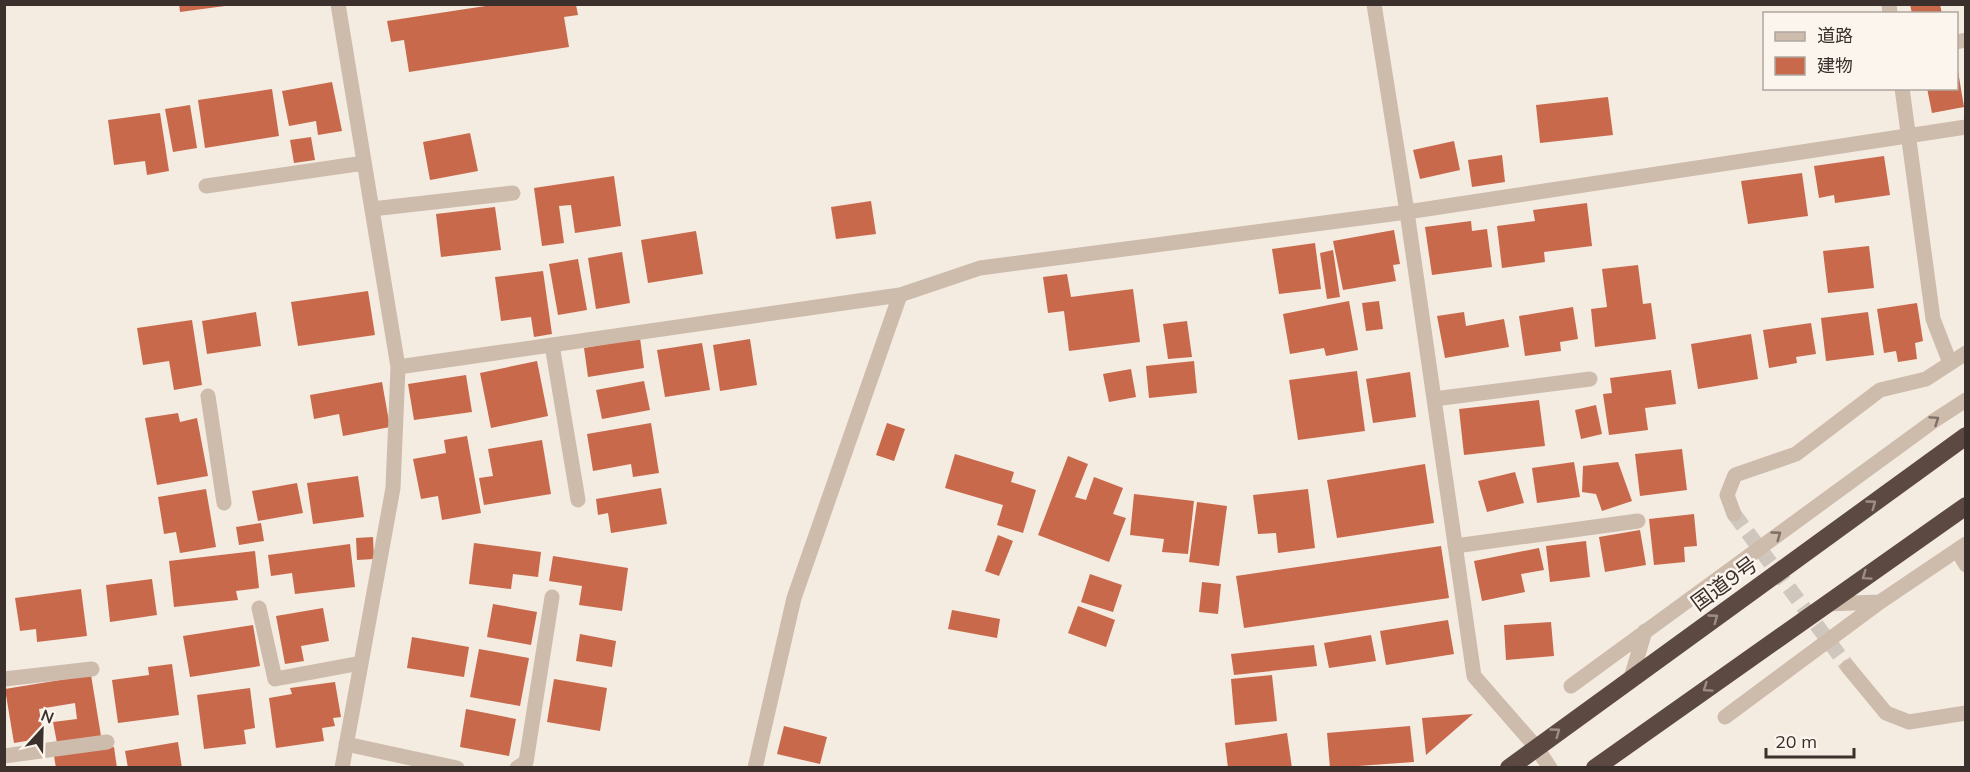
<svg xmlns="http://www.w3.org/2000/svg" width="1970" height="772" font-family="Mulish,'Noto Sans JP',sans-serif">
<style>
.building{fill:#c8694b}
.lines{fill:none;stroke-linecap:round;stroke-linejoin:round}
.minor-tunnel{stroke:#cfc6bd;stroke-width:15;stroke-dasharray:15 8;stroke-linecap:butt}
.minor{stroke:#cdbbac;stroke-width:15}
.highway{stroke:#5c4a42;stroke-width:18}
.oneway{stroke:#7d6f65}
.oneway2{stroke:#9c8e87}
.labels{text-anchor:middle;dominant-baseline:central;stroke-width:5;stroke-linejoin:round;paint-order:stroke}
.street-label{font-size:21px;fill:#3b302b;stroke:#fbf5ee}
</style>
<rect width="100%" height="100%" fill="#f4ebe1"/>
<!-- building -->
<path class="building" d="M179,4H225V6L180,12Z
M1910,4H1940L1942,14H1912Z
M492,5H576L578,15L564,17L569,47L409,72L404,40L391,42L387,21Z
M1958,71L1964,107L1932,113L1927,88H1956Z
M332,82L342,131L318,135L316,121L289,126L282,91Z
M272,89L279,136L205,148L198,100Z
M1608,97L1613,135L1540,143L1536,105Z
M190,105L197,148L173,152L165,109Z
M160,113L169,171L147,175L145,161L114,165L108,120Z
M470,133L478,171L430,180L423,142Z
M311,137L315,160L294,163L290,140Z
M1454,141L1460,170L1420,179L1413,150Z
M1502,155L1505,182L1472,187L1468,160Z
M1884,156L1890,195L1835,203L1834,195L1819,198L1814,166Z
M1802,173L1808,216L1748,224L1741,181Z
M614,176L621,226L575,233L571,205L559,206L564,243L542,246L534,188Z
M871,201L876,234L836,239L831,207Z
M1587,203L1592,246L1544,252L1545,262L1502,268L1497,226L1535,221L1533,210Z
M495,207L501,250L441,257L436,214Z
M1471,221L1472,231L1487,229L1492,267L1432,275L1425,227Z
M1394,230L1400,264L1393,265L1396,281L1343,290L1333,241Z
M696,231L703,274L648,283L641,240Z
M1315,243L1321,289L1279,294L1272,249Z
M1869,246L1874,288L1828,293L1823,251Z
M1333,250L1340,297L1327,299L1320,253Z
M622,252L630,303L596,309L588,258Z
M578,259L587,310L558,315L549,264Z
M1638,265L1643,304L1651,303L1656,339L1595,347L1591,309L1607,307L1602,269Z
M543,271L552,334L534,337L531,317L501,321L495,277Z
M1067,274L1071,297L1133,289L1140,342L1069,351L1064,311L1048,313L1043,277Z
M368,291L375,335L298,346L291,302Z
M1349,301L1358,350L1326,356L1324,348L1290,354L1283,314Z
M1379,301L1383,329L1366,331L1362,303Z
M1917,303L1923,341L1915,343L1917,359L1898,362L1896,351L1884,353L1877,309Z
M1573,307L1578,339L1560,342L1561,351L1525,356L1519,316Z
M256,312L261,346L207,354L202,321Z
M1464,312L1466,326L1504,319L1509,347L1445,358L1437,316Z
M1868,312L1874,355L1826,361L1821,318Z
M192,320L202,385L174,390L169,361L143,365L137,328Z
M1187,321L1192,357L1168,359L1163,324Z
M1811,323L1816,354L1796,357L1797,363L1769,368L1763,330Z
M1751,334L1758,379L1698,389L1691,344Z
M640,338L644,368L588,377L584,348Z
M750,339L757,385L720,391L713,345Z
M702,343L710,390L665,397L657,350Z
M537,361L548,416L491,428L480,373Z
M1194,361L1197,393L1149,398L1146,366Z
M1131,369L1136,397L1109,402L1103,374Z
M1671,370L1676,404L1645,408L1648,430L1609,435L1603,394L1612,393L1610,378Z
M1357,371L1365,431L1298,440L1289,380Z
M1410,372L1416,417L1373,423L1366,379Z
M466,375L472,412L414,420L408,384Z
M644,381L650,410L602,419L596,390Z
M382,382L390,427L343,436L339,414L314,419L310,395Z
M1539,400L1545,446L1464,455L1459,409Z
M1596,405L1602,434L1581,439L1575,410Z
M178,413L180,422L197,418L208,476L157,485L145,418Z
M651,423L659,473L633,477L631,464L593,471L587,434Z
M887,423L905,429L894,461L876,455Z
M467,436L481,513L442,520L438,496L421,499L413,459L446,453L444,440Z
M542,440L551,494L484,505L479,478L493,476L488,449Z
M1682,449L1687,490L1640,496L1635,454Z
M955,454L1014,472L1011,482L1036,490L1023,533L997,525L1003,505L945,488Z
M1068,456L1088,464L1075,497L1086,500L1094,477L1123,488L1113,514L1126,518L1109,562L1038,535Z
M1574,462L1580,497L1537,503L1532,468Z
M1618,462L1632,501L1602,511L1596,494L1582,492L1583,466Z
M1425,464L1434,523L1337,538L1327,480Z
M1515,472L1524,503L1487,512L1478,481Z
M358,476L364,517L313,524L307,483Z
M297,483L303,513L258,521L252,491Z
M661,488L667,524L611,533L608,513L598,515L596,499Z
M206,489L216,547L180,553L176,532L164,534L158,497Z
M1308,489L1315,548L1278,553L1276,533L1258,534L1253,495Z
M1134,494L1194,501L1188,554L1162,552L1164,539L1130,535Z
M1197,502L1227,506L1219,566L1189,562Z
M1694,514L1697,546L1684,547L1685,562L1654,565L1649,519Z
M261,523L264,541L239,545L236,527Z
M1640,530L1646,565L1605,572L1599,537Z
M998,535L1013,541L999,576L985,571Z
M373,537L374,559L357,560L356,538Z
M1586,541L1590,577L1550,582L1546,546Z
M474,543L541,552L538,577L513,574L511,589L469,584Z
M350,544L355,587L295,594L292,573L271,576L268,555Z
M1441,546L1449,598L1244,628L1236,576Z
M1539,548L1544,570L1521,574L1525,592L1482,601L1474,561Z
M255,551L259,588L236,591L238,600L174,607L169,561Z
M553,556L628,568L622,611L579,605L582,586L549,581Z
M1090,574L1122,585L1113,612L1081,602Z
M152,579L157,615L110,622L106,585Z
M1202,582L1221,584L1218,614L1199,612Z
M81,589L87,636L37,642L36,629L20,631L15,598Z
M493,604L537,612L531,645L487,637Z
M1078,606L1115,620L1106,647L1068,633Z
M323,608L329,641L301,646L304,661L285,664L276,616Z
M952,610L1000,619L997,638L948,629Z
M1448,620L1454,654L1386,665L1380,631Z
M1551,622L1554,656L1506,660L1504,625Z
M253,625L260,666L190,677L183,636Z
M580,634L616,641L612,667L576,661Z
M1371,635L1376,661L1329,668L1324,643Z
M412,637L469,647L464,677L407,668Z
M1314,645L1317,666L1234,675L1231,654Z
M479,649L529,658L520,706L470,697Z
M172,664L179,715L118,723L112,680L149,675L148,667Z
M91,675L101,736L57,743L53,722L77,719L75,703L39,709L44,738L14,743L5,689Z
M1272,675L1277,721L1235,725L1231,679Z
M554,679L607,688L600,731L547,722Z
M335,682L341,717L333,718L335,726L322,728L324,741L276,748L269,698L292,694L290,688Z
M250,688L255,728L244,730L246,744L204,749L197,695Z
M466,709L516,719L509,756L460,747Z
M1473,714L1426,755L1422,718Z
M784,726L827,737L820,764L777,754Z
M1410,726L1414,762L1330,768L1327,733Z
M1287,733L1292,768H1228L1225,743Z
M178,742L182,768H128L125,751Z
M114,747L117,768H56L54,756Z"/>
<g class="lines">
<!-- minor-tunnel -->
<path class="minor-tunnel" d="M1734,514L1848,667"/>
<!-- minor -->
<path class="minor" d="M338,4L398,367L393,488L342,768
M1374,4L1407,212L1474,676L1536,747L1550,768
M1889,4L1890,14
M1956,42L1966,40
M1902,88L1933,319L1950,363
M206,186L364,163
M372,209L513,193
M552,345L578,500
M398,367L900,295L980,268L1407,212L1966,127
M208,396L224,503
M1434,399L1590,379
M1734,514L1727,495L1735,475L1796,454L1880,390L1926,379L1966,353
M1455,546L1638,521
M1957,550L1966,565
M1826,604L1880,602
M259,608L275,679L361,663
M1848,667L1886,713L1909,722L1966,713
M1631,678L1645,631
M4,679L92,669
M1571,686L1935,420L1966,400
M1725,717L1880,602L1966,544
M346,744L457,768
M4,756L107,742
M517,768L526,762L552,597
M755,768L794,598L900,295"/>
<!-- highway -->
<path class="highway" d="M1509,768L1966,436
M1595,768L1966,506"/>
</g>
<!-- one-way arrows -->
<defs><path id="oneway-chevron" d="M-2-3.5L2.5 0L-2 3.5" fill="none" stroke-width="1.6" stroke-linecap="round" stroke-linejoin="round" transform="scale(1.5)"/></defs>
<g class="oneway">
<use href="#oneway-chevron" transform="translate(1935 420) rotate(-34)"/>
<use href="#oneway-chevron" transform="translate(1777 535) rotate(-36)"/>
</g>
<g class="oneway2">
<use href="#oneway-chevron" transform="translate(1872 504) rotate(-36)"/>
<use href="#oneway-chevron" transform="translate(1866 576) rotate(145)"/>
<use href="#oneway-chevron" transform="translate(1714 618) rotate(-36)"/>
<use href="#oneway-chevron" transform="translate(1707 688) rotate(145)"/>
<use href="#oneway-chevron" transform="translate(1556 732) rotate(-36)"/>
</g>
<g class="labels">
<!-- street labels -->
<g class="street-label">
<text transform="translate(1724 583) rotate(-36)">国道9号</text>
</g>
</g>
<!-- border -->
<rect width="1970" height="772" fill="none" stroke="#3b302b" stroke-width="12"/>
<!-- legend -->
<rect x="1763" y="12" width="195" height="78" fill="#fbf5ee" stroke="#aea6a0" stroke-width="1.5"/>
<rect x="1775" y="32" width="30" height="9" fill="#cdbbac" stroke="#aea6a0" stroke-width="1.5"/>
<text x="1817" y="42" font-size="18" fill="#3b302b">道路</text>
<rect x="1775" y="57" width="30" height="18" fill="#c8694b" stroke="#aea6a0" stroke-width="1.5"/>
<text x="1817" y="72" font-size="18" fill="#3b302b">建物</text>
<!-- north arrow -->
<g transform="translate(42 730) rotate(22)" stroke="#fbf5ee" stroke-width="4.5" paint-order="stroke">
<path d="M0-4.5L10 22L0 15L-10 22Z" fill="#3b302b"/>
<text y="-9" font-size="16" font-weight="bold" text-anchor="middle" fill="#3b302b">N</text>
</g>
<!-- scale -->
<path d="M1766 748v9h88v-9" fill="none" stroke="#3b302b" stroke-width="3"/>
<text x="1775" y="748" font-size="18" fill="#3b302b" stroke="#fbf5ee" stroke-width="4.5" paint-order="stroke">20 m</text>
</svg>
